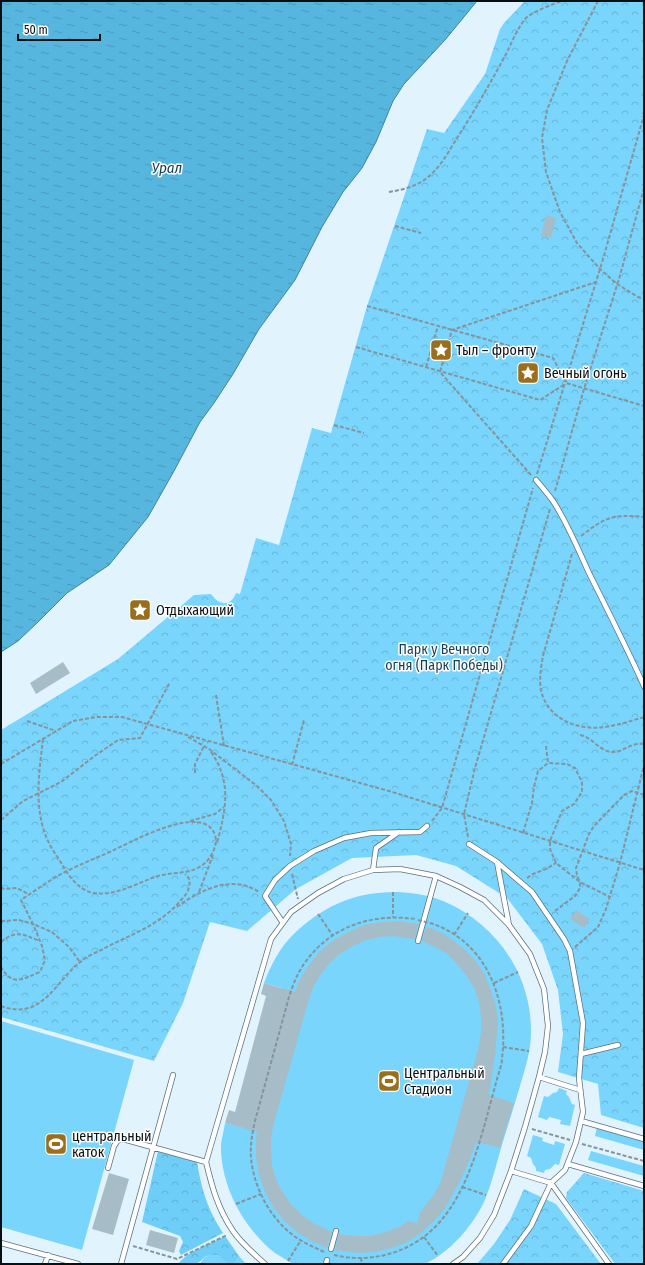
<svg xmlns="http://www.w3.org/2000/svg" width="645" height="1265" font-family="'Fira Sans Condensed',sans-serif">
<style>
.grass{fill:#79d5fc}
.forest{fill:url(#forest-crowns)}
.park{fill:url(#park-crowns)}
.water{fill:url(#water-ripples);stroke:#3e84a1}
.building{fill:#a6bdc8}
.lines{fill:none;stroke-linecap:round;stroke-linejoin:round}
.service-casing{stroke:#5c707a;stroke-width:6}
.path{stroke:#85949a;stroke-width:2;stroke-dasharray:4 2;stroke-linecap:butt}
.service{stroke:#fff;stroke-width:4.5}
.path-bridge{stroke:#85949a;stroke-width:2;stroke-dasharray:4 2;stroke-linecap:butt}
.labels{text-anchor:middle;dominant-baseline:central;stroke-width:3;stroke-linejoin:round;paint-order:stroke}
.poi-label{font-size:14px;fill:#070f13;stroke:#fefefe;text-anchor:start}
.park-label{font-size:14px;fill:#153f50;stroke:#fefefe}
.water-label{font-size:15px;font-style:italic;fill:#123d4e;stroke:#fefefe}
</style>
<defs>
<pattern id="forest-crowns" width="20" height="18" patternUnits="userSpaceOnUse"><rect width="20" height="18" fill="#6fcef7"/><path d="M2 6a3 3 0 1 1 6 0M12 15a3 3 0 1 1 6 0" fill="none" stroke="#5fb0d3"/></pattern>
<pattern id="park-crowns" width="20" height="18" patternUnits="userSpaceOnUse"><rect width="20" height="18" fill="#79d5fc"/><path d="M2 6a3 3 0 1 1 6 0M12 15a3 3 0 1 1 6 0" fill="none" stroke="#67b6d7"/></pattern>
<pattern id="water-ripples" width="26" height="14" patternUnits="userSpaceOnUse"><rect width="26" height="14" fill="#56b6de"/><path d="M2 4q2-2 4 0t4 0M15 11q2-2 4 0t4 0" fill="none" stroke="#499bbe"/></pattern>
</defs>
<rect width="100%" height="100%" fill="#e1f4fd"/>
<!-- grass -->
<path class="grass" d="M399,892C414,893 429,895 443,901C496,923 532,975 531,1033C531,1051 525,1069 520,1086C515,1103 510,1119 505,1135C498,1157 493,1181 484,1202C472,1227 450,1252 425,1264H293C287,1260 281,1257 275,1253C243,1228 220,1185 221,1144C222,1137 224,1130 225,1123L244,1128L282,988L264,983C269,970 275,957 284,945C307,917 341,896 378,893C385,892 392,892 399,892Z
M1,1021L134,1060L82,1250L1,1227Z
M559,1088L567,1091L566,1094L569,1097L572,1104L575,1105L570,1126L560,1124L561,1120L549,1117L547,1120L538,1117L544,1096L548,1097L553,1093L557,1092Z
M597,1127L644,1141V1150L595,1136Z
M533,1135L543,1138L542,1141L554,1145L555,1141L565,1144L559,1165L555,1164L550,1169L545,1170L544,1173L536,1171V1168L533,1164L531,1158L527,1156Z
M591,1151L644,1166V1176L588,1160Z
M211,1254L222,1257L234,1262L239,1256L246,1264H200L204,1258Z"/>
<!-- forest -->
<path class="forest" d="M158,1151L197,1162C202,1191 207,1208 223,1233L181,1255L179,1251L183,1242L180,1236L142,1222Z
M225,1236L239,1256L234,1263H227C221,1256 214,1252 205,1257C202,1259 201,1262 197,1263C192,1265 185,1264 178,1264C188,1251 210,1244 225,1236Z"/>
<!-- park -->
<path class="park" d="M522,1H644V1128L601,1115L598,1084L558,1072L563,1034L558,990L542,944L507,898L456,866L416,855L352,858L296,889L247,931L210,922L183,1003L154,1061L1,1017V730L118,659L194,595L211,594C219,605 230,608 236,593L240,594L256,538L279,545L312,428L331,433L367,306L427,129L444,133L485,74L500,29L504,23L523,3Z
M584,1173L644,1191V1264H615L566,1198L567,1192Z
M524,1189L556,1204L601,1264H477L494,1244L510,1220Z"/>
<!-- water -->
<path class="water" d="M1,1H477L445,40L404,84L393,101L376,142L362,168L343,192L322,227L295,280L259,329L233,374L214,403L200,422L174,471L148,517L109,565L67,593L39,621L18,641L1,652Z"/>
<!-- building -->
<path class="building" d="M546,215L556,218L551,238L541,236Z
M63,662L70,673L36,694L30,683Z
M576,910L590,919L584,928L570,919Z
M399,921L419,924L415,939L394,936L380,937L366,940L353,946L341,953L330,963L321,974L314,986L309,999L274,1123L271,1137V1151L272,1165L276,1179L282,1191L291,1204L301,1214L313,1223L332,1232L327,1248L311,1241L297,1232L284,1221L273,1207L265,1192L259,1175L256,1158V1140L257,1132L225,1123L229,1110L235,1112L266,996L261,994L264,983L295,992L299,981L308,966L319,952L332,941L348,932L364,925L382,922Z
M426,927L434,929L449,937L463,948L476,961L485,975L491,990L496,1006L498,1023L495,1056L489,1095L514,1103L500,1148L477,1142L461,1180L444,1210L433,1222L421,1233L407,1242L392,1248L375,1252L359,1253L335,1250L339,1234L356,1236H371L385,1232L399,1227L408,1221L417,1223L420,1212L432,1197L440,1184L444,1170L479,1046L481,1032V1017L479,1002L474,988L466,975L457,964L447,954L435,947L422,941Z
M109,1173L129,1179L113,1235L92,1229Z
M150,1230L178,1238L174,1253L146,1245Z"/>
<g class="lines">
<!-- service casing -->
<g class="service-casing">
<path id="service" d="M536,480C542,487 548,494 553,501C568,524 578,549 589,573C608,611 627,648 644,686
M469,844L497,862L532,892L564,939L570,951L583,1023L579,1078L583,1112L576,1142L565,1170L551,1183L531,1226L503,1264
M497,862L509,925
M373,870L376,848L399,832
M283,923L265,896L275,880L290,866L314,851L344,838L371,833L420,832L427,826
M418,941L436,876
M581,1054L618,1045
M539,1077L580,1090
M581,1121L644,1139
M568,1164L644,1186
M108,1168L114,1146L118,1140L123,1139L206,1162
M511,1171L551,1183L609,1264
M1,1243L78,1264
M331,1249L336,1231
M45,1264L48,1255
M121,1264L173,1075
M265,1264C254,1254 241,1243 233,1231C218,1209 212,1187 206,1162L271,939L291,912L318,893L344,879L373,870L400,869L436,876L460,887L484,900L509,925L530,954L544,989L548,1026L545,1052L539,1077L525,1127L511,1171L494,1215L480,1238L463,1257L453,1264
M326,1264L327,1260"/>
</g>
<!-- path -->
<path class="path" d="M598,1L567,61L547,110L542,138L546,172L560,212L577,243L600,269L617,284L638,297L644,299
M389,192C400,190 411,188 421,182C437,173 448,153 457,138C474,112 489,85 504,58C511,45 516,30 526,18C532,12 553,4 562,1
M395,226L421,233
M367,306L553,358L566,383L644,406
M356,347L540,400L565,384
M426,367L438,326
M334,425L364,433
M537,474L603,259L644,115
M531,475L440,372L452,330L596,282
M555,491L584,389L619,279L644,188
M581,536C606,517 612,514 644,517
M572,554L543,656C541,667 539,679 541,690C547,719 578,731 605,727C618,725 631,721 644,717
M216,695L224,746
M27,721L56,731
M580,735C593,737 600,753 614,752C624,752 630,742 644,744
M188,737L209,749L257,786L271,800L284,821L291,844L290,856
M43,739C39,773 33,811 49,843C53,851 59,859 63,866C70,878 80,891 94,893C114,896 134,885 152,878C172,870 193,877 208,860C213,853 218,844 215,835C204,802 133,841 114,850C99,857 83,863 67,871C51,879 36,890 21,900L33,924L52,932L69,947L80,962
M546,746L548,763
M211,752C232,782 226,809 217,843
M1,764L73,721L97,717H122L389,791L644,870
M292,765L304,720
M195,773V764L204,746
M1,820L23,801L61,782L96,755L118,740L140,738L170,682
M190,821L215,814L224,807
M432,821L442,808L533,488
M523,833L532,803L534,787L538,771L548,763L567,764L575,768L582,782V792L574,804L562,811L550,841V849L556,863L580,882L610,897
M468,837L464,814L475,768L550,509
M292,874L298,899
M527,878L533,874L546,869L556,863
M1,887L4,889L17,888L30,895
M199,892L213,855
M393,892V917
M177,907C200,890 232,874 259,892
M555,911L575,896L580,888V882L577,876L576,868L589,834L594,826L624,795L632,791L644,795
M318,914L333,936
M1,921L19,920L33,924L42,946L45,960L40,972C22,979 13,987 1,967
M454,935L468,913
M1,942C15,930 24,934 39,941
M575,947L598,927L606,909L620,863L644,765
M494,983L518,972
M1,1006C11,1010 24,1011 34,1006C54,996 64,973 83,960C88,956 95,953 101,950C129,935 161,925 181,900C185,896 188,892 189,887C190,881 190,878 185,874
M503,1047L529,1051
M532,1129L570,1140
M582,1144L644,1161
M462,1187L486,1195
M236,1204L261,1194
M424,1237L438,1256
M133,1246L177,1259L227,1235
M324,1252C314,1247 304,1243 294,1236C270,1218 254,1188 251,1158C250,1146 252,1134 255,1121L289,997C293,985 297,974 304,964C330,926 372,913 416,919
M334,1255C351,1259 368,1259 385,1255C451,1239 471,1174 487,1116C490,1104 494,1091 497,1079C499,1072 502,1065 502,1058C509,1003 488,941 430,923
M361,1258L362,1264
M288,1261L301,1240"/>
<!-- service -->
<use href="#service" class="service"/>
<!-- path-bridge -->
<path class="path-bridge" d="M418,920L429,923"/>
</g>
<!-- icons -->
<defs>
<g id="sight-square" transform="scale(1.15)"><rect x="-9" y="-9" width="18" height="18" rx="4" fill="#996e1c" stroke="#fefefe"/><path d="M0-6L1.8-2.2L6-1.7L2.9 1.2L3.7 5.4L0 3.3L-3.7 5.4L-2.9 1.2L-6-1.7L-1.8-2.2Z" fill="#fff"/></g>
<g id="stadium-square" transform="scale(1.15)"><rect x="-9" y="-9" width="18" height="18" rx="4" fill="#996e1c" stroke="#fefefe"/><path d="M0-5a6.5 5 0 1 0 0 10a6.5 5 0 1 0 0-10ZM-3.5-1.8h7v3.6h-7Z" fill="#fff"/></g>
</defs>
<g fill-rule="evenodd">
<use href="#sight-square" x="441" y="350"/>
<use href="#sight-square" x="528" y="373"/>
<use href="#sight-square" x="140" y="610"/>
<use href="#stadium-square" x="389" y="1081"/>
<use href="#stadium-square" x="56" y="1144"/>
</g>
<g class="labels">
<!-- poi labels -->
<g class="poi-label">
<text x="456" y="350">Тыл – фронту</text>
<text x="544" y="373">Вечный огонь</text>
<text x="156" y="610">Отдыхающий</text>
<text x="404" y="1073">Центральный<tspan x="404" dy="16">Стадион</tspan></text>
<text x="72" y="1136">центральный<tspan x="72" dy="16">каток</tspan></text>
</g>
<!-- park labels -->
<g class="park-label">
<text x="444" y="649">Парк у Вечного<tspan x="444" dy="16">огня (Парк Победы)</tspan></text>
</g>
<!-- water labels -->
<g class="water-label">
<text x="167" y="168">Урал</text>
</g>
</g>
<!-- border -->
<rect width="645" height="1265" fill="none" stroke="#070f13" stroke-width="4"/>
<!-- scale -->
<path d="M18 34v6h82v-6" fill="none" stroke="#070f13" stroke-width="2"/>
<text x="24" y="34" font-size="12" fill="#070f13" stroke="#fefefe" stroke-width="3" paint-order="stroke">50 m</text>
</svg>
